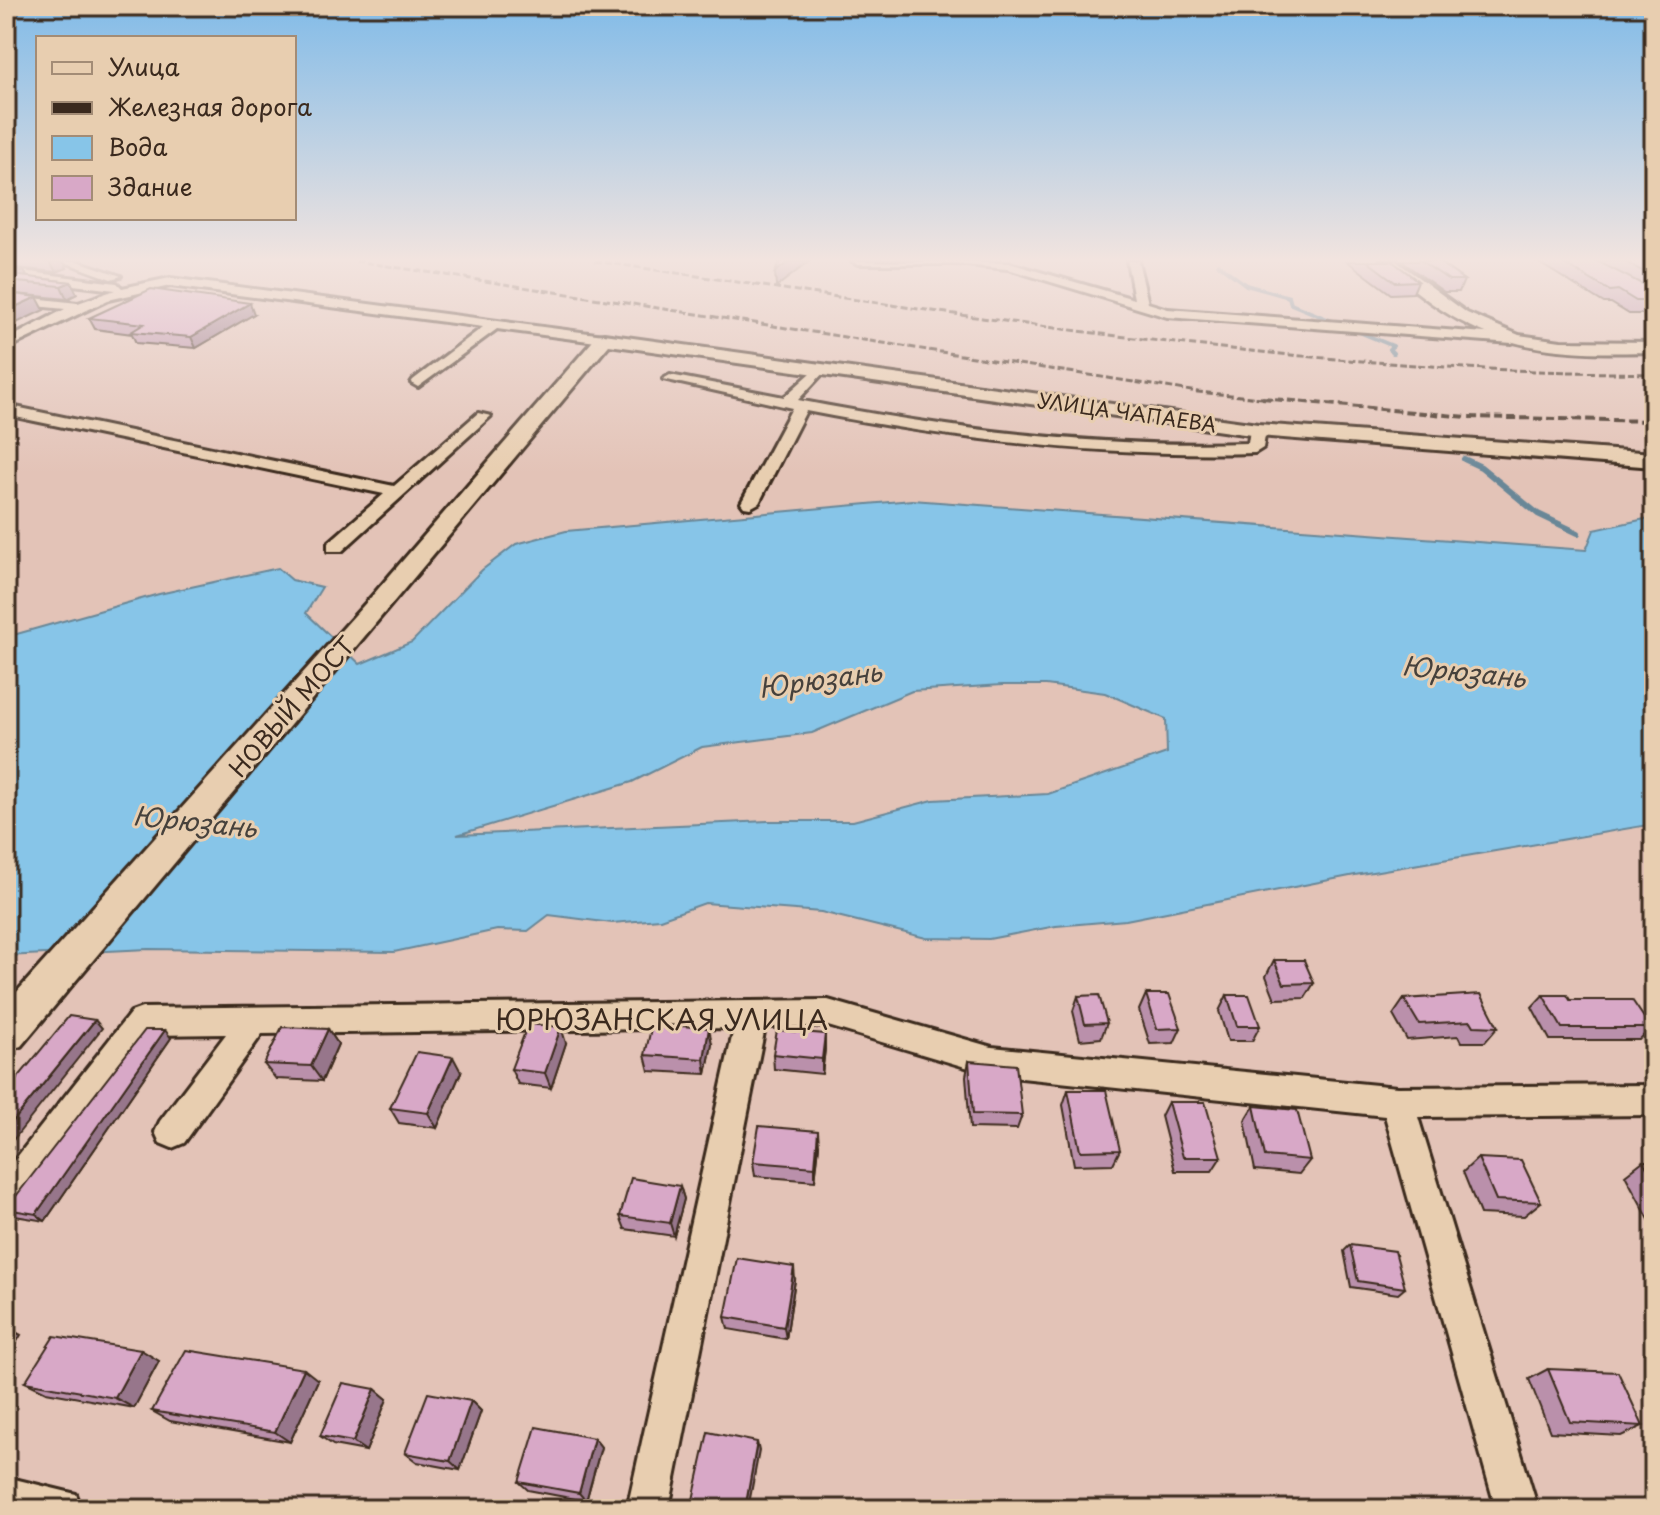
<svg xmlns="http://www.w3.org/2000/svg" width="1660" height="1515" font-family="'Playpen Sans',sans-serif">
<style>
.built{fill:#e0bbbc}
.water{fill:#87c5e8;stroke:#698797;stroke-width:2;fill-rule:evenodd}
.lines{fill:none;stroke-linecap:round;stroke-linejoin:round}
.stream-far1{stroke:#698797;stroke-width:4}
.stream{stroke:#698797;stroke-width:6}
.minor-casing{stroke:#3b2a1e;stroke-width:6}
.major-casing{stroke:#3b2a1e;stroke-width:6}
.minor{fill:#e8ceb0;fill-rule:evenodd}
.major{fill:#e8ceb0;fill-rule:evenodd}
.rail-far1{stroke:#3b2a1e;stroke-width:3;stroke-dasharray:7 3;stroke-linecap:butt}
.rail{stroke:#3b2a1e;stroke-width:4;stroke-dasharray:9 4;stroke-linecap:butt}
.wall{fill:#ba90ab;stroke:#3b2a1e;stroke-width:2}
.shaded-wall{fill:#97768b;stroke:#3b2a1e;stroke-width:2}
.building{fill:#d8a8c7;stroke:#3b2a1e;stroke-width:2}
.labels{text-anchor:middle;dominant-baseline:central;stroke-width:6;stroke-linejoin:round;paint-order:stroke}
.far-street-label{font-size:20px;fill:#3b2a1e;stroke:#e8ceb0}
.street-label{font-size:24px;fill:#3b2a1e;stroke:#e8ceb0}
.water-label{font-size:26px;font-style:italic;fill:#46413c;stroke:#e8ceb0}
.near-street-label{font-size:28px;fill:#3b2a1e;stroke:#e8ceb0}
</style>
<rect width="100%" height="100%" fill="#e3c3b7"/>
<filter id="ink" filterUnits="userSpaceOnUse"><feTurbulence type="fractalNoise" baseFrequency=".0125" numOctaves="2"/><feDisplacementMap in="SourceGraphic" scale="16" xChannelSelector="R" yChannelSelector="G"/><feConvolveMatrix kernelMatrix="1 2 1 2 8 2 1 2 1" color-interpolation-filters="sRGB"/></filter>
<g filter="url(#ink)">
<!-- built -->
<path class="built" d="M6,261H135L93,278L6,267Z"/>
<!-- water -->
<path class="water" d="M912,500L1586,550L1594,530L1654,517V824L1355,875L1126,920L1056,926L989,939L926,938L821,912L705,903L660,919L612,923L549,915L528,931L497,930L394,952L148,949L6,956V637L159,594L278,568L292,580L322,587L306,613L360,664L412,642L482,570L516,544L566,531ZM1002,685H1046L1105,693L1166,719L1167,753L1048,794L933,800L853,821H768L457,835L632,782L702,747L812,733L912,691Z"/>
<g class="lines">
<!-- stream-far1 -->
<path class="stream-far1" d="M1218,264L1246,285L1289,297L1291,304L1393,346L1389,349L1393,353"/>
<!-- stream -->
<path class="stream" d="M1464,459L1481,467L1538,514L1578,533"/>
<!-- minor casing -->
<g class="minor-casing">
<path id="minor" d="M62,261H78L121,276L111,279Z
M852,261L1009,263L1134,299L1127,261H1138L1148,303L1168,309L1512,335L1519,339L1512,343L1167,317L1008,269L955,264H858Z
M6,269L117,283L122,288L170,278L604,335L611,339L604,343L497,329L418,387L411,383L413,380L483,327L170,286L108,300L6,349V340L65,309L6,303V295L78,303L115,290L6,277Z
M820,365L827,369L798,400C947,429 1096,448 1248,443L1250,430L1258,425L1266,430L1263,448L1255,453C1103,457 955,440 806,411L759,503L750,508L744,507L741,503L792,408L663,379L670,375L784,397Z
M6,405L394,486L478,413L491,416L342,551H328V543L384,494L6,415Z
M828,1000L992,1047L1397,1087L1654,1085V1115L1418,1117L1538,1509H1496L1385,1116L992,1075L828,1026L765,1027L669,1509H627L734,1028L262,1034L184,1143L172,1148L160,1143L155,1132L160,1121L226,1034L150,1035L18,1211L6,1217V1171L131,1012L142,1008Z
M6,1477L76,1494L82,1509H6Z"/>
</g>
<!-- major casing -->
<g class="major-casing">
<path id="major" d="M1380,261H1396L1467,313L1519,335L1561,341L1654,342V352C1561,354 1493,353 1417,292C1405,283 1388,273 1380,261Z
M604,334L1258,424L1654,453V467L1258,436L609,345L21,1046L6,1051V1004L372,596L598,335Z"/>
</g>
<!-- minor -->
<use href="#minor" class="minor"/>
<!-- major -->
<use href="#major" class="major"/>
<!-- rail-far1 -->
<path class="rail-far1" d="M356,261L1198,392L1283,400
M595,261C858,299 1122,344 1388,363C1476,370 1565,372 1654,374"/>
<!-- rail -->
<path class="rail" d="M1262,398L1467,417L1654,421"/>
</g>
<!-- wall -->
<path class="wall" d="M6,261H63L67,268L56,272L6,267Z
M1347,261H1392L1418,281L1413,293L1391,294Z
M1401,261H1437L1464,280L1459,292H1444Z
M1536,261H1646L1654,265V314H1629L1611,303H1604Z
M6,268L24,271L27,277L71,282L77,294L67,299L6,293Z
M254,314L196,348L136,343L132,334L95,329L89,318Z
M1274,960L1314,983L1305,998L1275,999L1266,976Z
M1146,994L1181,1028L1174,1043L1150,1044L1139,1010Z
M1227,995L1260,1026L1252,1041H1228L1219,1011Z
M1543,995L1570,1000L1651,1028L1639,1040H1550L1532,1007Z
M1078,996L1107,1023L1101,1038L1080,1040L1073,1011Z
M1404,999L1498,1027L1485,1042H1461L1458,1036L1407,1040L1393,1015Z
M328,1029L338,1044L322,1081L276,1079L264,1064Z
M825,1034V1049L822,1074L774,1069L773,1054Z
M171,1038L45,1221L15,1216L6,1209Z
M566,1043L551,1088L518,1084L511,1069Z
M712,1044L706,1074L649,1071L645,1055Z
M969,1061L1022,1115L1017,1129L970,1128L966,1076Z
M461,1072L437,1128L399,1123L390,1108Z
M1068,1090L1120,1150L1113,1164L1074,1165L1063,1105Z
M1168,1102L1221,1157L1212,1171H1175L1161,1116Z
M1254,1106L1310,1160L1299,1174L1255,1170L1245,1121Z
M819,1145L815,1181L755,1176L753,1162Z
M1478,1158L1541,1202L1524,1216L1480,1214L1463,1172Z
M1643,1161L1654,1162V1225H1652L1625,1175Z
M680,1186L684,1199L674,1236L625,1229L620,1216Z
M1350,1245L1405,1288L1398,1294L1351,1287L1344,1251Z
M795,1280L786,1339L728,1329L725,1317Z
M141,1350L159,1361L134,1408L46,1392L25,1382Z
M1548,1369L1643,1426L1621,1436L1550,1432L1529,1379Z
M318,1380L290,1442L170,1421L152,1411Z
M375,1389L387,1399L366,1451L333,1445L320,1436Z
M471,1401L481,1411L460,1470L417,1462L405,1453Z
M594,1438L601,1447L586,1501L528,1490L519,1482Z"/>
<!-- shaded-wall -->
<path class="shaded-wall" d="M50,261H63L67,268L56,272Z
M790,261H810L776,287L775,272Z
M24,271L30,283L12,275Z
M71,282L77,294L67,299L61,286Z
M37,297L44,310L6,328V311Z
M250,303L254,314L196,348L191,337Z
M95,1020L102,1028L6,1149V1130Z
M561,1027L566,1043L551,1088L545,1073Z
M709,1028L712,1044L706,1074L704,1059Z
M328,1029L338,1044L322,1081L311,1066Z
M165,1030L171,1038L45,1221L36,1214Z
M825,1034V1049L822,1074V1059Z
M453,1057L461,1072L437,1128L428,1113Z
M818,1131L819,1145L815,1181V1167Z
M680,1186L684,1199L674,1236L670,1223Z
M794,1267L795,1280L786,1339L784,1327Z
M6,1327L21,1335L6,1360Z
M141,1350L159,1361L134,1408L115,1398Z
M304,1369L318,1380L290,1442L275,1432Z
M375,1389L387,1399L366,1451L353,1442Z
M471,1401L481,1411L460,1470L450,1461Z
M594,1438L601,1447L586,1501L579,1493Z
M757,1442L759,1451L748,1509H745Z"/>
<!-- building -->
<path class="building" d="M780,261H790L775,272Z
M1367,261H1392L1418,281L1395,282Z
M1421,261H1437L1464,280H1449Z
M1560,261H1597L1654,290V301H1636L1618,290L1610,291Z
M1623,261H1646L1654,265V277Z
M6,268L24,271L12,275L71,282L61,286L6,281Z
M151,289L250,303L191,337L131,332L144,324L89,318Z
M6,293L37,297L6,311Z
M1274,960H1304L1314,983L1284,984Z
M1146,994H1169L1181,1028L1157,1029Z
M1481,994L1498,1027L1474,1026L1471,1021L1419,1024L1404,999Z
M1099,995L1107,1023L1085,1024L1078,996Z
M1227,995H1249L1260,1026H1237Z
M1543,995H1567L1570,1000H1632L1651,1028H1562Z
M69,1016L95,1020L6,1130V1092Z
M528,1024L561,1027L545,1073L511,1069Z
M652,1024L709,1028L704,1059L645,1055Z
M282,1027L328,1029L311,1066L264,1064Z
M145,1030H165L36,1214L6,1209Z
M777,1030L825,1034L822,1059L773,1054Z
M417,1052L453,1057L428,1113L390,1108Z
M969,1061L1016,1065L1022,1115L973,1114Z
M1068,1090H1106L1120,1150L1080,1151Z
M1168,1102H1205L1221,1157H1183Z
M1254,1106L1297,1110L1310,1160L1265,1156Z
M759,1126L818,1131L815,1167L753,1162Z
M1478,1158L1521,1160L1541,1202L1496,1200Z
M1643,1161L1654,1162V1180Z
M631,1178L680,1186L670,1223L620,1216Z
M1350,1245L1395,1251L1405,1288L1358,1281Z
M737,1258L794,1267L784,1327L725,1317Z
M54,1336L141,1350L115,1398L25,1382Z
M186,1350L304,1369L275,1432L152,1411Z
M1548,1369L1618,1372L1643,1426L1570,1422Z
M343,1383L375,1389L353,1442L320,1436Z
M428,1393L471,1401L450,1461L405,1453Z
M536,1427L594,1438L579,1493L519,1482Z
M708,1432L757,1442L745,1509H691Z
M992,1502L1042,1508V1509H992Z"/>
</g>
<!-- sky -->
<linearGradient id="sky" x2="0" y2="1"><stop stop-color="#81bbe8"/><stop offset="0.55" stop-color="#f2e4df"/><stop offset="1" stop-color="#f2e4df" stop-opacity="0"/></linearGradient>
<rect width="1660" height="473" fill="url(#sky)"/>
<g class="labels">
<!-- far-street labels -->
<g class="far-street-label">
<text transform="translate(1127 412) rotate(8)">УЛИЦА ЧАПАЕВА</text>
</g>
<!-- street labels -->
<g class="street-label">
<text transform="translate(291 706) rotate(-49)">НОВЫЙ МОСТ</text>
</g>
<!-- water labels -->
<g class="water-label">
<text transform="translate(1464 671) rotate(6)">Юрюзань</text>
<text transform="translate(820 679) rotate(-8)">Юрюзань</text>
<text transform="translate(195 821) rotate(6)">Юрюзань</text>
</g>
<!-- near-street labels -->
<g class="near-street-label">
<text x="662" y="1018">ЮРЮЗАНСКАЯ УЛИЦА</text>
</g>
</g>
<!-- margin -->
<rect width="1660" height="1515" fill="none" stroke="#e8ceb0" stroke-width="32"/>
<rect x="16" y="16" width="1628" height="1483" fill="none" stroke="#3b2a1e" stroke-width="3" filter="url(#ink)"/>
<!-- legend -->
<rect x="36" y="36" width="260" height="184" fill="#e8ceb0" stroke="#a38c76" stroke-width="2"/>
<rect x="52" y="62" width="40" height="12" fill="#e8ceb0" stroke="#a38c76" stroke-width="2"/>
<text x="108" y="76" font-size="24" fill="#3b2a1e">Улица</text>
<rect x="52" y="102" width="40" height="12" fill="#3b2a1e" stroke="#a38c76" stroke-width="2"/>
<text x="108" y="116" font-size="24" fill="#3b2a1e">Железная дорога</text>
<rect x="52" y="136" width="40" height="24" fill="#87c5e8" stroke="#a38c76" stroke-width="2"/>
<text x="108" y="156" font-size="24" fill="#3b2a1e">Вода</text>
<rect x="52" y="176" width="40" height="24" fill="#d8a8c7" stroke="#a38c76" stroke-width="2"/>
<text x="108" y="196" font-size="24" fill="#3b2a1e">Здание</text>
</svg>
